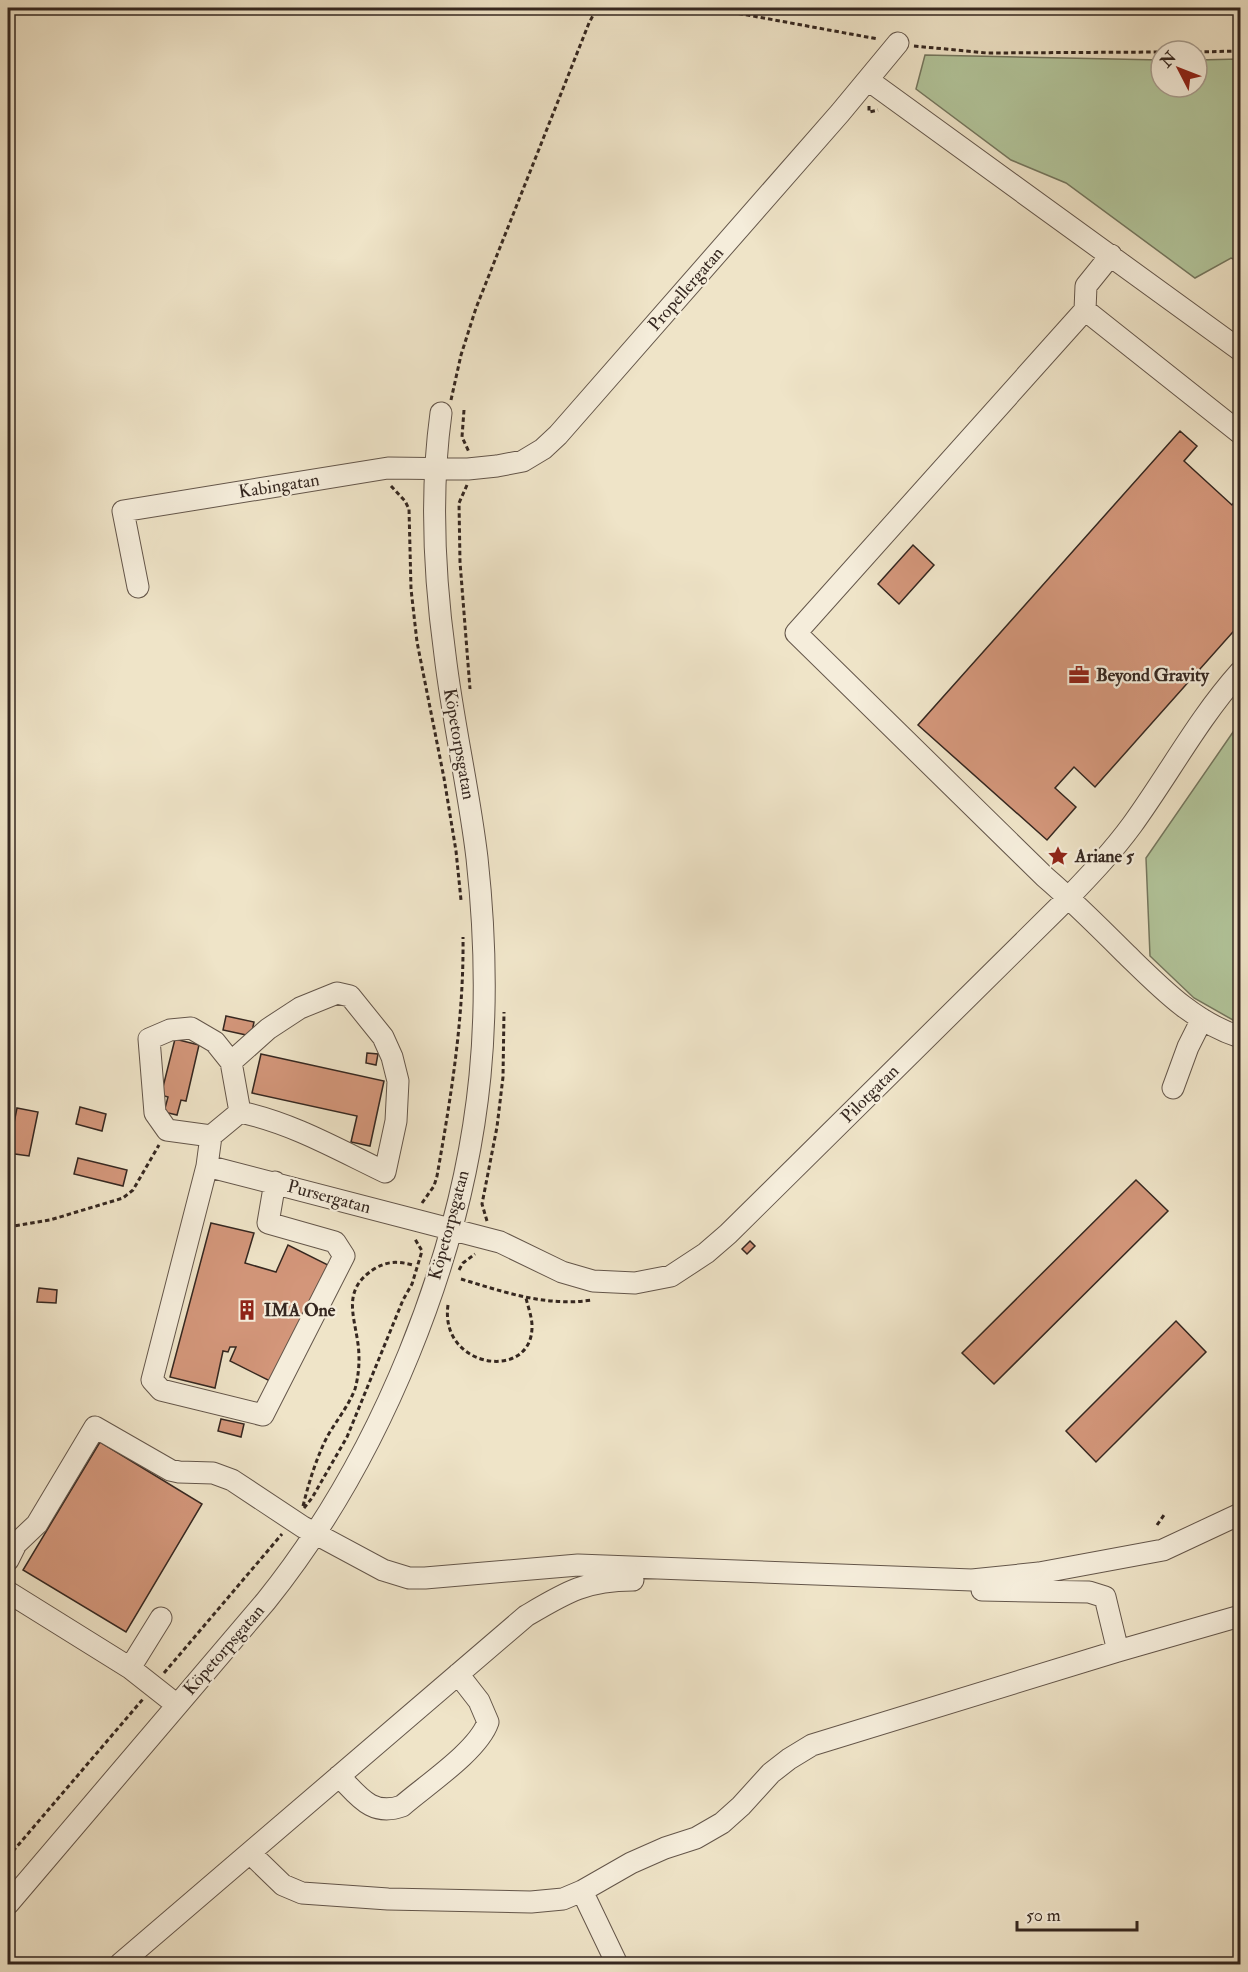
<svg xmlns="http://www.w3.org/2000/svg" width="1248" height="1972" font-family="'IM FELL Double Pica',serif">
<style>
.green{fill:#b2c59b;stroke:#74765e;stroke-width:1.5}
.building{fill:#d3967a;stroke:#352720;stroke-width:1.5}
.lines{fill:none;stroke-linecap:round;stroke-linejoin:round}
.minor-casing{stroke:#64564a;stroke-width:23}
.path{stroke:#352720;stroke-width:3;stroke-dasharray:4.5 3;stroke-linecap:butt}
.minor{stroke:#f5eddb;stroke-width:21}
.labels{text-anchor:middle;dominant-baseline:central;stroke-width:4.5;stroke-linejoin:round;paint-order:stroke}
.street-label{font-size:18px;fill:#352720;stroke:#f5eddb}
.poi-label{font-size:18px;font-weight:bold;fill:#352720;stroke:#f5eddb;text-anchor:start}
</style>
<rect width="100%" height="100%" fill="#efe4c8"/>
<filter id="stains"><feTurbulence type="fractalNoise" baseFrequency=".00333" numOctaves="4"/><feColorMatrix values="0 0 0 0 .2 0 0 0 0 .09 0 0 0 0 .02 0 0 0 .5 -.17"/></filter>
<radialGradient id="worn" r=".72"><stop offset=".6" stop-color="#630" stop-opacity="0"/><stop offset="1" stop-color="#630" stop-opacity=".3"/></radialGradient>
<!-- green -->
<path class="green" d="M925,55L1161,60V87H1197V60L1240,59V262L1231,258L1195,278L1066,183L1011,160L916,89Z
M1240,722V1024L1194,998L1150,956L1146,858Z"/>
<!-- building -->
<path class="building" d="M1180,431L1197,446L1184,461L1232,505L1240,495V624L1095,787L1074,767L1055,788L1076,807L1047,840L918,725Z
M913,545L934,565L899,604L878,584Z
M226,1016L254,1022L251,1036L223,1030Z
M175,1039L199,1045L186,1101L181,1100L177,1115L164,1112L168,1097L161,1095Z
M367,1053L378,1054L376,1065L366,1063Z
M261,1054L384,1081L370,1146L351,1142L357,1116L252,1093Z
M80,1107L106,1114L102,1131L76,1124Z
M17,1108L38,1112L29,1156L8,1153Z
M78,1158L127,1170L123,1186L74,1174Z
M1136,1180L1168,1211L994,1384L962,1353Z
M211,1223L254,1233L245,1263L276,1272L288,1245L328,1265L270,1381L230,1361L236,1347H230L228,1352L223,1351L215,1388L170,1377Z
M750,1241L755,1246L747,1254L742,1249Z
M39,1288L57,1290L56,1303L37,1302Z
M1176,1321L1206,1352L1096,1462L1066,1431Z
M221,1419L244,1424L241,1437L218,1431Z
M100,1442L202,1504L126,1632L23,1570Z"/>
<g class="lines">
<!-- minor casing -->
<g class="minor-casing">
<path id="minor" d="M868,80L1240,350
M1111,255L1086,286L1085,310L1240,433
M1085,310L796,633L1045,877C1073,901 1099,927 1125,953C1160,987 1193,1022 1240,1037
M138,587L123,511L388,468L468,469L497,466L523,461L543,449L558,435L840,113L898,43
M231,1062L268,1029L300,1008L337,993L350,996L383,1037L392,1057L398,1081L396,1121L385,1172C337,1149 292,1123 240,1112L211,1136L167,1130L155,1113L149,1039L170,1030L191,1028L215,1042L231,1062L240,1112
M1173,1088L1188,1047L1202,1019
M211,1136L207,1166L152,1380L161,1390L263,1415L344,1256L335,1242L268,1223L275,1182
M207,1166L500,1242L562,1272L593,1281L635,1283L671,1276L706,1253L728,1234L1069,897C1091,874 1113,851 1132,825C1169,774 1198,719 1240,672
M8,1560L16,1544L37,1524L95,1427L170,1470L179,1472L213,1473L232,1480L303,1527L383,1570L409,1578H425L578,1565L972,1580L1039,1573L1163,1550L1240,1514
M982,1590L1089,1592L1105,1597L1118,1651
M8,1592L130,1668L177,1705
M130,1668L161,1618
M339,1776C358,1795 371,1817 402,1806C426,1785 478,1751 488,1722L479,1701L458,1674
M250,1853L283,1885L302,1893L388,1899L531,1902L563,1899L582,1891L631,1863L665,1848L696,1838L722,1823L741,1806L771,1773L789,1759L812,1745L1118,1651L1240,1616
M582,1891L617,1964
M8,1904L266,1601C380,1459 462,1258 480,1076C487,1004 485,931 477,858C469,790 453,723 445,655C434,575 430,493 441,413
M120,1964L526,1616C565,1593 585,1580 633,1580"/>
</g>
<!-- path -->
<path class="path" d="M709,8L878,39
M914,46L987,53L1161,52
M1197,52L1240,51
M869,106V112L878,110
M451,400L461,355L476,308L589,23L597,8
M464,410L462,437L469,452
M467,485L459,503L460,562L470,689
M391,486L405,501L409,509L411,589L417,642L444,778L456,851L461,900
M422,1203L434,1186L437,1176C451,1097 464,1018 463,937
M487,1221L482,1204L497,1127L503,1077L504,1012
M8,1227L50,1220L123,1198L133,1190L159,1145
M459,1270L463,1263L475,1254
M461,1279C504,1292 546,1307 592,1300
M448,1305C439,1369 533,1382 532,1326C532,1317 528,1307 526,1298
M303,1506C309,1482 316,1459 327,1437C336,1421 348,1407 355,1389C359,1375 360,1358 358,1344C354,1314 342,1290 374,1269C387,1261 398,1261 413,1265
M304,1508L312,1498L347,1437L403,1300L412,1284L422,1251L415,1239
M1157,1525L1164,1515
M164,1673L282,1534
M8,1857L143,1699"/>
<!-- minor -->
<use href="#minor" class="minor"/>
</g>
<!-- icons -->
<defs>
<g id="office-bare" transform="scale(1.62)"><path d="M-6-3h4V-5.5h4V-3h4V5H-6ZM-1-4.5V-3h2v-1.5ZM-6 0V1H6V0Z" fill="#8f2418" stroke="#f5eddb" stroke-width="2.5" paint-order="stroke"/></g>
<g id="sight-bare" transform="scale(1.62)"><path d="M0-6L1.8-2.2L6-1.7L2.9 1.2L3.7 5.4L0 3.3L-3.7 5.4L-2.9 1.2L-6-1.7L-1.8-2.2Z" fill="#8f2418" stroke="#f5eddb" stroke-width="2.5" paint-order="stroke"/></g>
<g id="building-bare" transform="scale(1.62)"><path d="M-4-6H4V6H1V3H-1V6H-4ZM-2.5-4.3h1.7v1.8h-1.7ZM.8-4.3h1.7v1.8H.8ZM-2.5-1h1.7V.8h-1.7ZM.8-1h1.7V.8H.8Z" fill="#8f2418" stroke="#f5eddb" stroke-width="2.5" paint-order="stroke"/></g>
</defs>
<g fill-rule="evenodd">
<use href="#office-bare" x="1079" y="675"/>
<use href="#sight-bare" x="1058" y="856"/>
<use href="#building-bare" x="247" y="1310"/>
</g>
<g class="labels">
<!-- street labels -->
<g class="street-label">
<text transform="translate(686 289) rotate(-49)">Propellergatan</text>
<text transform="translate(279 486) rotate(-9)">Kabingatan</text>
<text transform="translate(459 744) rotate(80)">Köpetorpsgatan</text>
<text transform="translate(870 1094) rotate(-45)">Pilotgatan</text>
<text transform="translate(329 1197) rotate(15)">Pursergatan</text>
<text transform="translate(449 1225) rotate(-75)">Köpetorpsgatan</text>
<text transform="translate(224 1650) rotate(-49)">Köpetorpsgatan</text>
</g>
<!-- poi labels -->
<g class="poi-label">
<text x="1096" y="675">Beyond Gravity</text>
<text x="1075" y="856">Ariane 5</text>
<text x="264" y="1310">IMA One</text>
</g>
</g>
<!-- margin -->
<rect width="1248" height="1972" fill="none" stroke="#efe4c8" stroke-width="30"/>
<rect x="9" y="9" width="1230" height="1954" fill="none" stroke="#352720" stroke-width="3"/>
<rect x="15" y="15" width="1218" height="1942" fill="none" stroke="#352720" stroke-width="1.5"/>
<!-- north arrow -->
<g transform="translate(1179 69) rotate(312)"><circle r="28" fill="#f5eddb" stroke="#a89e90" stroke-width="1.5"/>
<path d="M0-4.5L10 22L0 15L-10 22Z" fill="#8f2418"/>
<text y="-9" font-size="16" font-weight="bold" text-anchor="middle" fill="#352720">N</text>
</g>
<!-- scale -->
<path d="M1017 1921v9h120v-9" fill="none" stroke="#352720" stroke-width="3"/>
<text x="1026" y="1921" font-size="18" fill="#352720" stroke="#f5eddb" stroke-width="4.5" paint-order="stroke">50 m</text>
<rect width="100%" height="100%" filter="url(#stains)"/>
<rect width="100%" height="100%" fill="url(#worn)"/>
</svg>
